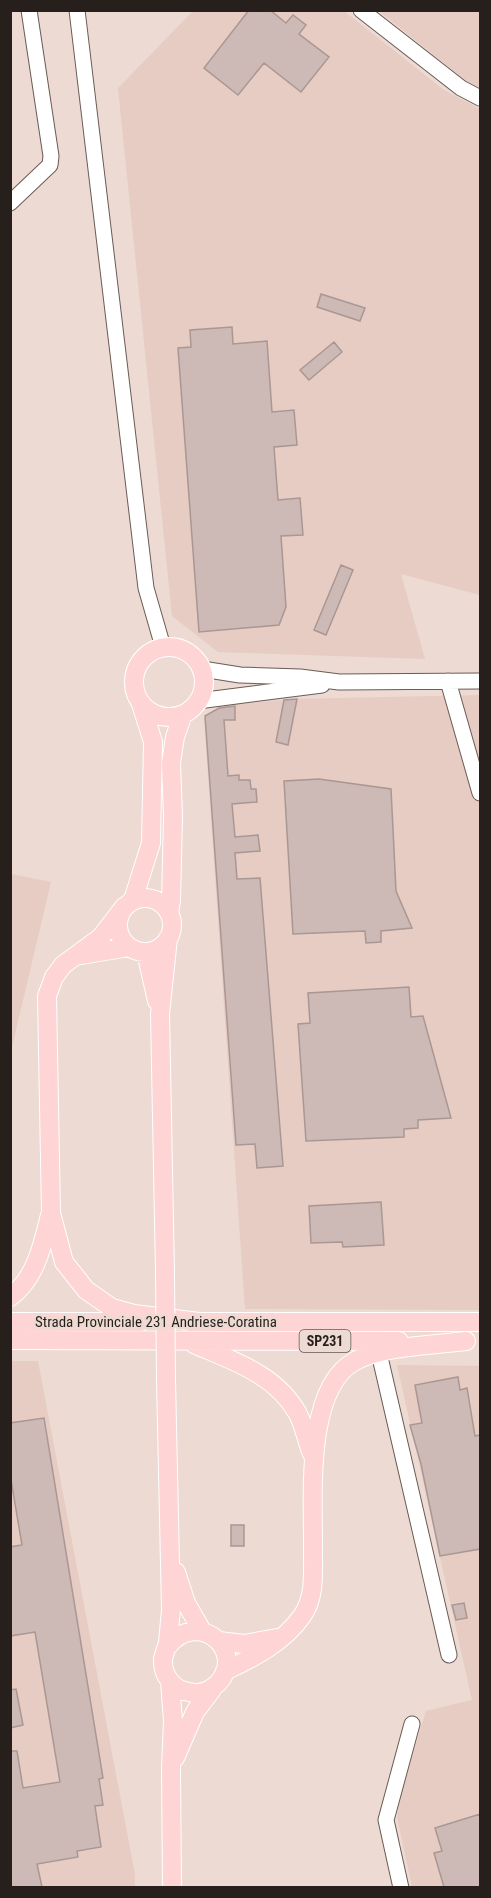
<svg xmlns="http://www.w3.org/2000/svg" width="491" height="1898" font-family="'Roboto Condensed',sans-serif">
<style>
.built{fill:#e6ccc3}
.building{fill:#cdbab6;stroke:#aa9793;stroke-width:1.5}
.lines{fill:none;stroke-linecap:round;stroke-linejoin:round}
.minor-casing{stroke:#6a5b55;stroke-width:17}
.major-casing{stroke:#fff;stroke-width:20}
.minor{stroke:#fff;stroke-width:15}
.major{stroke:#fed4d4;stroke-width:18}
.major-bridge-casing{stroke:#fff;stroke-width:20;stroke-linecap:butt}
.major-bridge{stroke:#fed4d4;stroke-width:18}
.labels{text-anchor:middle;dominant-baseline:central;stroke-width:5;stroke-linejoin:round;paint-order:stroke}
.shield{fill:#ecdad3;stroke:#615753;stroke-width:1.5}
.shield-label{font-size:14px;font-weight:bold;fill:#261f1c}
.street-label{font-size:15px;fill:#261f1c;stroke:#ecdad3}
</style>
<rect width="100%" height="100%" fill="#ecdad3"/>
<!-- built -->
<path class="built" d="M193,11H344L444,90L480,109V595L401,574L425,659L218,652L172,616L118,88Z
M379,11H480V88L466,81Z
M480,695V1310L245,1309L204,718L223,705L294,699Z
M11,874L51,882L11,1051L10,874Z
M10,1361H38L135,1875V1887H11Z
M397,1365L480,1366V1887H412L397,1817L401,1792L426,1711L472,1700Z"/>
<!-- building -->
<path class="building" d="M249,10H270L286,23L293,15L306,25L299,34L329,57L301,92L264,63L238,95L204,68Z
M321,294L365,308L360,321L317,307Z
M232,327L233,344L267,341L272,412L294,410L297,445L274,447L278,500L300,498L303,535L281,536L286,607L279,625L199,632L178,348L191,347L190,330Z
M334,342L342,352L309,380L300,370Z
M341,565L353,570L326,635L314,630Z
M297,699L288,745L276,742L284,700Z
M235,706V720H224L228,776L239,775V780H250L251,789H256L257,802L232,804L235,837L258,835L260,851L235,853L237,879L260,878L283,1166L257,1168L255,1144L236,1145L205,716L219,708Z
M319,779L391,789L396,891L412,928L381,931V942L366,943L365,931L293,934L284,781Z
M409,987L411,1017L423,1016L451,1118L418,1120V1128L404,1129V1137L306,1141L298,1024L310,1023L308,993Z
M381,1202L384,1245L343,1247L342,1242L311,1243L309,1206Z
M458,1377L460,1390L467,1388L475,1436L480,1435V1549L440,1556L421,1464L410,1425L422,1423L415,1385Z
M44,1418L103,1778L99,1779L103,1805L95,1806L101,1847L77,1851L78,1857L37,1864L42,1887H10V1751H17L23,1788L60,1782L35,1632L10,1636V1547L22,1545L10,1474V1423Z
M231,1525H244V1546H231Z
M464,1603L467,1618L456,1620L452,1605Z
M16,1689L23,1725L10,1728V1690Z
M480,1814V1887H444L434,1853L442,1851L435,1828Z"/>
<g class="lines">
<!-- minor casing -->
<g class="minor-casing">
<path id="minor" d="M77,10L146,588L163,647
M361,10L461,88L480,98
M10,203L50,165L51,156L29,10
M202,669L240,675L300,677L339,682L480,681
M448,681L480,793
M198,701L322,685
M379,1353L449,1655
M401,1888L386,1820L412,1724"/>
</g>
<!-- major casing -->
<g class="major-casing">
<path id="major" d="M134 682a35 35 0 1 1 70 0a35 35 0 1 1-70 0Z
M118 925a27 27 0 1 1 54 0a27 27 0 1 1-54 0Z
M133,900L151,843L153,742L141,704
M124,907L101,937L63,965L54,977L47,996L51,1213L64,1262L86,1290L112,1308L134,1314L199,1322
M169,913L171,901L173,816L171,763L175,737L183,714
M146,952L157,1001
M81,955L129,947
M165,1273L160,1014L168,938
M10,1297C36,1279 43,1243 50,1215
M10,1322H141
M189,1322H480
M10,1340L399,1341
M194,1344C233,1361 276,1374 298,1414C304,1426 307,1441 312,1454
M166,1379L171,1610C170,1620 169,1631 168,1642C167,1648 164,1653 163,1659C162,1675 173,1690 189,1692C200,1695 210,1691 218,1683C247,1652 199,1608 168,1646
M176,1572L186,1603L202,1631
M219,1641L244,1644L277,1638
M225,1671C253,1658 284,1642 302,1616C315,1598 313,1574 313,1554C314,1504 303,1389 355,1361C383,1346 434,1345 466,1341
M170,1682L173,1721L171,1768L172,1888
M175,1758L195,1712L213,1688"/>
</g>
<!-- minor -->
<use href="#minor" class="minor"/>
<!-- major -->
<use href="#major" class="major"/>
<!-- major-bridge casing -->
<g class="major-bridge-casing">
<path id="major-bridge" d="M165,1273L166,1379"/>
</g>
<!-- major-bridge -->
<use href="#major-bridge" class="major-bridge"/>
</g>
<g class="labels">
<!-- shield labels -->
<rect class="shield" x="299.5" y="1330" width="51" height="22" rx="4.5"/>
<g class="shield-label">
<text x="325" y="1341">SP231</text>
</g>
<!-- street labels -->
<g class="street-label">
<text x="156" y="1322">Strada Provinciale 231 Andriese-Coratina</text>
</g>
</g>
<!-- border -->
<rect width="491" height="1898" fill="none" stroke="#261f1c" stroke-width="24"/>
</svg>
